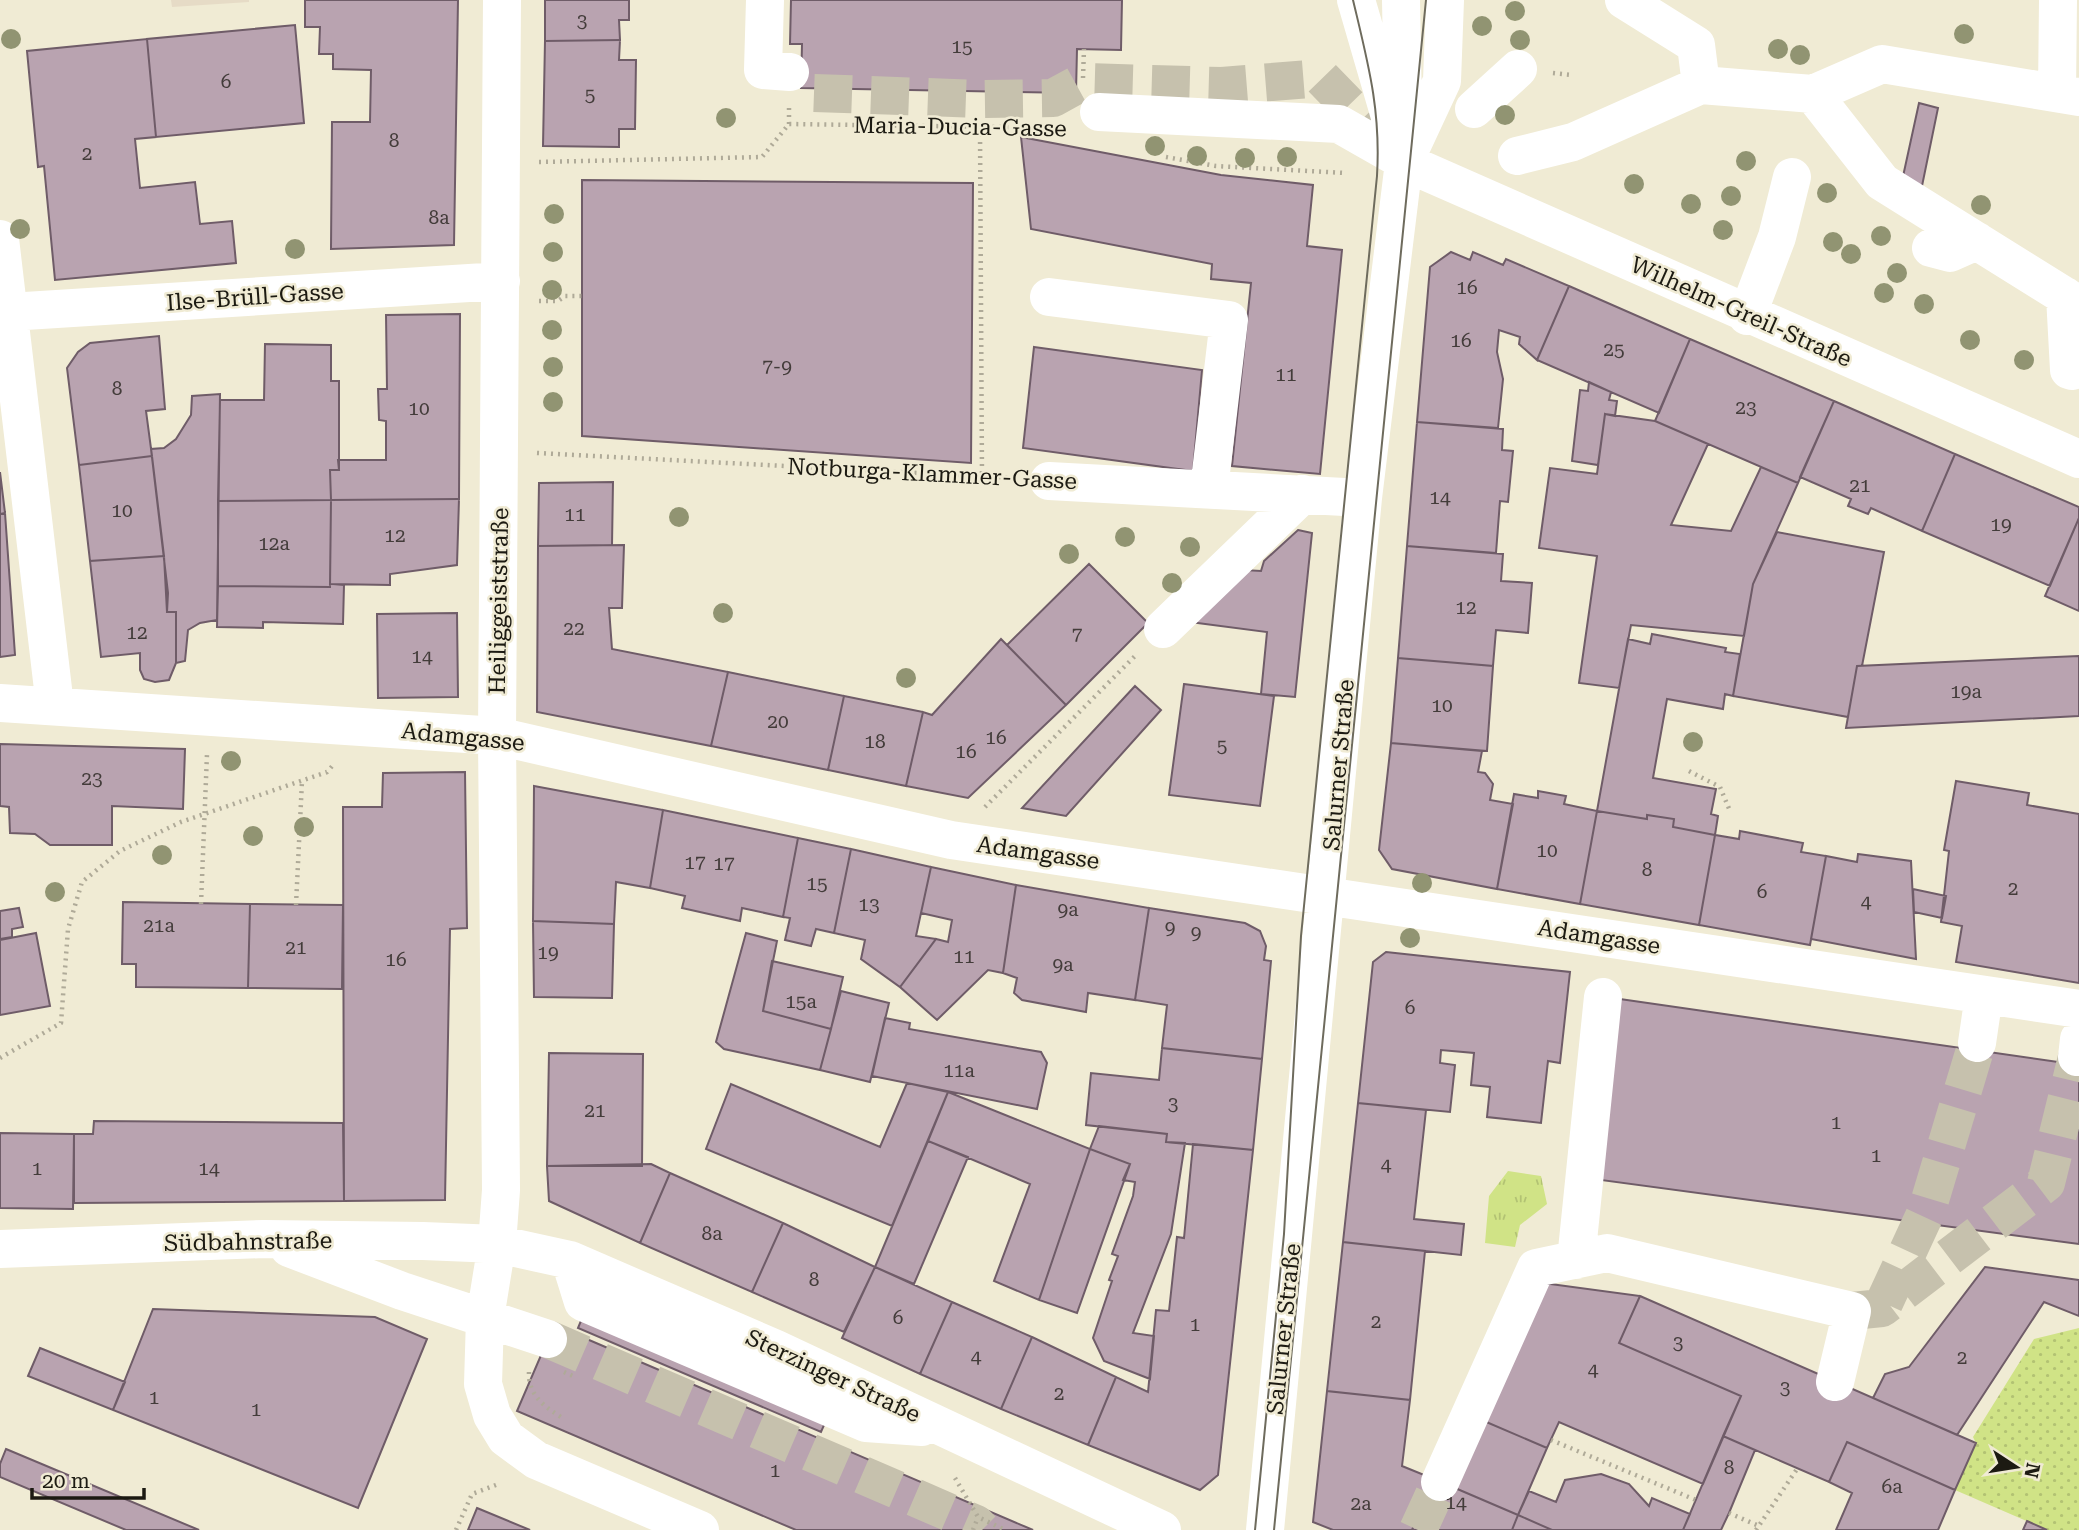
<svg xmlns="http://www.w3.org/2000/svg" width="2079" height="1530" font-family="'Roboto Serif',serif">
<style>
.education{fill:#e6dbc6}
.grass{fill:url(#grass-dots)}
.park{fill:url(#park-tufts)}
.building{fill:#b9a3b0;stroke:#6f5c68;stroke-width:2}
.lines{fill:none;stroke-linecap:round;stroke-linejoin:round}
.minor-tunnel{stroke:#c6c1ad;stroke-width:38;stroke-dasharray:38 19;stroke-linecap:butt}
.path{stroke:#afaa98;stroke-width:4.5;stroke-dasharray:2 5;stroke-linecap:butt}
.minor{stroke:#fff;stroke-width:38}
.tram{stroke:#6e6b5d;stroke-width:2}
.tree{fill:#919472}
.labels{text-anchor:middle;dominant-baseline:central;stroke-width:5;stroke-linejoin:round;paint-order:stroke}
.number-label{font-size:19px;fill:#433c3a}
.street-label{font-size:23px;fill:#1c1a12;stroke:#f0ebd4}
</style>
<defs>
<pattern id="grass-dots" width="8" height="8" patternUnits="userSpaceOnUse" patternTransform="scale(1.75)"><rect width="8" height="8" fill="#d0e386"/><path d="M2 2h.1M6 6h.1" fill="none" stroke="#b2c273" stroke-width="1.8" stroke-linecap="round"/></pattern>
<pattern id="park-tufts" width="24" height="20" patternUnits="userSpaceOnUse" patternTransform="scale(1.75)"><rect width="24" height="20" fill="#d0e386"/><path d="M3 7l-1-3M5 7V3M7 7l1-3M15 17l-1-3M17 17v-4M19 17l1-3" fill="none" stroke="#b2c273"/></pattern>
</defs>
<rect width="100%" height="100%" fill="#f0ebd4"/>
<!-- education -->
<path class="education" d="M171,0H249V2L172,7Z"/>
<!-- grass -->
<path class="grass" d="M2079,1328V1530H2047L1955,1490L1976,1443L1973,1437L2034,1339Z"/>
<!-- park -->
<path class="park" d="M1508,1171L1541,1176L1547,1204L1520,1225L1515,1247L1485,1243L1489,1196Z"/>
<!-- building -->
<path class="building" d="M305,0H458L454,245L331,249L332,122H370L371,70L333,69V54H319L320,27H305Z
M545,0H629V20H619L620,40L545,41Z
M791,0H1122L1121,50L1077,49L1076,93L801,88L802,44H790Z
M295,25L304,123L156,137L147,39Z
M147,39L156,137L135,139L140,188L195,182L200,224L232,221L236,263L55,280L44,166L38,167L27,51Z
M620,40L619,60H636L635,129H619V147L543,146L545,41Z
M1919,103L1938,108L1922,186L1902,181Z
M1021,137L1221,175L1313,185L1307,246L1342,250L1320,474L1232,466L1251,283L1211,279L1212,264L1031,229Z
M582,180L973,183L971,463L582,436Z
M1451,252L1470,260L1473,252L1503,265L1506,259L1569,286L1537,360L1519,344L1520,337L1499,330L1497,352L1503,379L1498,428L1417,422L1430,267Z
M1569,286L1690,339L1659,413L1537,360Z
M460,314L459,499L331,500L330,470H339L338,460H386V421L379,420L378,389H387L386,315Z
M159,336L165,409L146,411L152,456L79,465L67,368L78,352L90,343Z
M1690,339L1834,401L1798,483L1655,421Z
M265,344L331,345V381H339V470H330L331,500L218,501L220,400H264Z
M1034,347L1202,370L1193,471L1023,448Z
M1589,382L1611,392L1609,400L1617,401L1615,416L1605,414L1598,465L1572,461L1580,390L1588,391Z
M220,394L217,620L200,623L188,630L185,661L176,663V612H167L168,593L151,449L164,448L176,439L191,415L192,396Z
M1834,401L1955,454L1922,531L1871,508L1868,514L1848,506L1851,499L1800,477Z
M1605,414L1655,421L1708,444L1671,525L1731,531L1761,467L1798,483L1753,584L1744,636L1631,625L1619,688L1579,683L1597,556L1539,548L1550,468L1597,474Z
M1417,422L1503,429L1502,450L1513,451L1508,502L1500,501L1496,553L1407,546Z
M1955,454L2079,507V518L2050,586L1922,531Z
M152,456L164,556L90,561L79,465Z
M0,472L5,513L0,514Z
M613,482L612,545L538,546L539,483Z
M459,499L457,565L390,574V585L330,584L331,500Z
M331,500L330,587L218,586V501Z
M5,513L15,655L0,657V514Z
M2079,518V611L2045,596Z
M1298,530L1312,533L1295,697L1261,694L1267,632L1190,622L1244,570L1261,571L1264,561Z
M1777,532L1884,552L1862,666H1857L1848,717L1733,696L1753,584Z
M624,545L622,608H609L612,649L728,672L711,746L537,712L538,546Z
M1407,546L1503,554L1501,581L1532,583L1528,633L1496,630L1493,666L1398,658Z
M164,556L167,612H176V663L169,680L155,682L144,679L140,670V653L101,657L90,561Z
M1089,564L1148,623L1066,705L1007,645Z
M330,584L344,585L343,624L263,622V628L217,627L218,586L330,587Z
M457,613L458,697L378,698L377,614Z
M1652,634L1726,648L1725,652L1740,654L1733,696L1725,694L1723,709L1667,699L1653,778L1716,789L1711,814L1718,816L1715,835L1673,827L1674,819L1647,815V819L1597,811L1628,639L1650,644Z
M1001,639L1066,705L968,798L906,786L923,712L932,715Z
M2079,656V716L1846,728L1857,666Z
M1398,658L1493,666L1487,751L1391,743Z
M728,672L844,696L828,770L711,746Z
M1184,684L1274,696L1260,806L1169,795Z
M1135,686L1161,710L1066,816L1022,808Z
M844,696L923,712L906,786L828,770Z
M1391,743L1482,751L1478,772L1485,773L1493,784L1490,800L1513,804L1497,889L1392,869L1379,850Z
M0,744L185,749L183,809L112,806V845H50L35,834L10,833L9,807L0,806Z
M465,772L467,928L450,929L445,1200L344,1201L343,807H382L383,773Z
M1956,781L2029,793L2027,805L2079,814V983L1956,962L1962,926L1941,922L1949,851L1944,850Z
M534,786L663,810L650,888L616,882L614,924L533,921Z
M1538,791L1566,796L1564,804L1597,811L1580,904L1497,889L1514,794L1538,798Z
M663,810L798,838L783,917L742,908L740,921L682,908L685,896L650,888Z
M1597,811L1647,819V815L1674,819L1673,827L1715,835L1699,925L1580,904Z
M1740,831L1803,843L1801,852L1826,856L1810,945L1699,925L1715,835L1739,839Z
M798,838L851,849L834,933L816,929L811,946L785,940L790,918L783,917Z
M851,849L931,867L916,936L936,939L900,987L861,959L865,940L834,933Z
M1858,854L1911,861L1916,959L1811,939L1826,856L1857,862Z
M931,867L1016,885L1003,973L988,970L937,1020L900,987L936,939L948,942L952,920L921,913Z
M1016,885L1149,908L1135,1000L1088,993L1086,1012L1022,1000L1014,993L1017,978L1003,973Z
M1913,889L1946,896L1942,918L1914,912Z
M123,902L250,904L248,988L136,987V964H122Z
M250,904L343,905L342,989L248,988Z
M19,908L23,927L12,929V937L0,939V911Z
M1149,908L1245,923L1260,931L1266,946L1264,960L1271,961L1262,1059L1162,1048L1167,1005L1135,1000Z
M533,921L614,924L612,998L534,997Z
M36,933L50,1006L0,1015V940Z
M746,933L777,941L763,1011L831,1029L820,1070L724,1049L716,1042Z
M1386,952L1570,972L1560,1063L1548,1061L1541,1123L1487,1117L1490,1087L1471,1085L1474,1053L1441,1050L1440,1063L1455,1065L1450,1112L1358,1103L1373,962Z
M772,961L843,977L831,1029L763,1011Z
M841,991L889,1003L870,1082L820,1070Z
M1606,997L2079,1065V1244L1586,1178Z
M885,1018L910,1023L909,1029L1041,1052L1047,1063L1037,1109L872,1076Z
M1162,1048L1262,1059L1253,1150L1166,1142L1167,1134L1086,1125L1091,1073L1159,1080Z
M549,1053L643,1054L642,1166H547Z
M907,1083L948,1092L892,1226L706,1149L731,1084L880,1147Z
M948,1092L1090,1149L1039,1300L994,1281L1030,1184L928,1141Z
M1358,1103L1426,1110L1414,1219L1464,1224L1461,1255L1343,1242Z
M94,1121L343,1123L344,1201L74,1203V1134H93Z
M1099,1126L1167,1134L1166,1142L1185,1143L1171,1234L1133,1333L1154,1336L1150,1379L1104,1361L1093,1338L1112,1281L1109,1280L1118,1256L1112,1254L1133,1196L1135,1182L1123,1180L1130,1164L1090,1149Z
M0,1133L74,1134L73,1209L0,1208Z
M928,1141L968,1157L914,1284L875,1267Z
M1193,1144L1253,1150L1218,1475L1200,1490L1088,1445L1116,1377L1148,1392L1156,1310L1169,1311L1177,1237L1184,1238Z
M1090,1149L1130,1164L1077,1313L1039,1300Z
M651,1164L670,1173L640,1243L549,1201L547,1166Z
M670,1173L783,1223L752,1292L640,1243Z
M783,1223L875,1267L844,1332L752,1292Z
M1343,1242L1425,1251L1410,1400L1327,1391Z
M875,1267L952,1302L920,1374L842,1338Z
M1985,1267L2079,1280V1316L2044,1302L1957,1435L1873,1398L1885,1374L1909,1367Z
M1543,1283L1640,1296L1619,1343L1741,1396L1703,1484L1559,1422L1547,1448L1484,1421Z
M1640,1296L1976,1443L1955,1490L1847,1442L1829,1482L1723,1436L1741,1396L1619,1343Z
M952,1302L1032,1337L1001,1409L920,1374Z
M153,1309L375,1317L427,1339L358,1508L113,1410Z
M585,1311L828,1416L821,1432L578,1328Z
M554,1325L1033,1530H796L517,1411Z
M1032,1337L1116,1377L1088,1445L1001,1409Z
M40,1348L125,1382L113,1410L28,1376Z
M1327,1391L1410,1400L1402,1466L1434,1479L1412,1530H1333L1313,1522Z
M1484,1421L1547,1448L1518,1515L1455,1488Z
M1723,1436L1755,1450L1729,1513L1721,1530H1683Z
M1847,1442L1955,1490L1938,1530H1836L1852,1493L1829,1482Z
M6,1449L199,1530H126L0,1477V1464Z
M1601,1474L1629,1484L1649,1506L1652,1498L1690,1514L1683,1530H1552L1518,1515L1529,1491L1556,1502L1565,1480Z
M1434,1479L1518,1515L1512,1530H1412Z
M477,1508L530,1530H468Z
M1518,1515L1552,1530H1512Z
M2027,1521L2047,1530H2023Z"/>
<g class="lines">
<!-- minor-tunnel -->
<path class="minor-tunnel" d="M814,93L983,99L1053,98L1082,82L1222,86L1322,78L1388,146
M1884,1303L1927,1210L1977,1043
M1852,1311L1882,1308L2046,1183L2077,1057
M548,1339L976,1524L982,1530
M1418,1530L1440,1482"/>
<!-- path -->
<path class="path" d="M1553,73L1572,75
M1083,78L1084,49
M789,124V108
M980,128L982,475
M1166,157L1216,166L1345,173
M539,162L762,157L789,124L1067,128
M539,301H558L565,296H582
M537,453L1014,478
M1689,771L1720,787L1730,811
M985,807L1137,654
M201,904L207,754
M296,905L302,781
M0,1058L61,1023L68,929L82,882L120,851L181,822L327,772L334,764
M529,1372C528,1394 543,1406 561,1417
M564,1372L575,1377
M1551,1440L1696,1500
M955,1478L978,1517L1005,1530
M1729,1513L1759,1526
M456,1530L472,1494L496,1485
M973,1530L978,1517
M1756,1530L1797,1469"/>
<!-- minor -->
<path class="minor" d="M502,0L497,736L501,1190L497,1244L485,1318L483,1384L492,1415L506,1438L536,1460L700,1530
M765,0L763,70L790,72
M1356,0L1390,117
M1624,0L1696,45L1701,85
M2057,93L2058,0
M1813,94L1882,182L2079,305
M1474,109L1518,69
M1099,112L1339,124L1411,165L2079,459
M1408,154L1442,81L1445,0
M1517,156L1573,142L1701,85L1813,94L1882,64L2079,97
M0,239L55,706
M1931,248L1950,253L1977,241
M2065,296L2069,370L2072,371
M1049,297L1229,320L1209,489
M9,312L501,281
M1747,316L1777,237L1792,177
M1049,481L1363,498
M1163,629L1303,494
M0,703L497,736L951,840L2079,1009
M1977,1043L1984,995
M2077,1057L2079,1039
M289,1248L402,1291L548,1339
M0,1249L264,1239L423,1241L497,1244L570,1260L776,1349L1162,1530
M570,1260L583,1302L866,1423L922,1427
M1576,1260L1603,997
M1440,1482L1536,1268L1607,1253L1852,1311L1835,1382
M1265,1530L1363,498L1404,162L1401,0"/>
<!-- tram -->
<path class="tram" d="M1255,1530L1284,1234L1301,936L1377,176C1381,110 1368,63 1353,0
M1274,1530L1426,0"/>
</g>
<!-- trees -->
<g class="tree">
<circle cx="1515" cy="11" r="10"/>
<circle cx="1482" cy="26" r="10"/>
<circle cx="1964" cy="34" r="10"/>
<circle cx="11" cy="39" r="10"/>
<circle cx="1520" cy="40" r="10"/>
<circle cx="1778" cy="49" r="10"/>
<circle cx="1800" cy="55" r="10"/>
<circle cx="1505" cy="115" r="10"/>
<circle cx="726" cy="118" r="10"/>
<circle cx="1155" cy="146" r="10"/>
<circle cx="1197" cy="156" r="10"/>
<circle cx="1287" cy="157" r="10"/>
<circle cx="1245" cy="158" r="10"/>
<circle cx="1746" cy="161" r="10"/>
<circle cx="1634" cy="184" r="10"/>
<circle cx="1827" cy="193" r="10"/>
<circle cx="1731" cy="196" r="10"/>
<circle cx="1691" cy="204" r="10"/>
<circle cx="1981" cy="205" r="10"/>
<circle cx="554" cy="214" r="10"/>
<circle cx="20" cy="229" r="10"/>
<circle cx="1723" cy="230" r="10"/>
<circle cx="1881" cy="236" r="10"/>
<circle cx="1833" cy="242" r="10"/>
<circle cx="295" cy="249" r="10"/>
<circle cx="553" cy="252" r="10"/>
<circle cx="1851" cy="254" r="10"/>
<circle cx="1897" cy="273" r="10"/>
<circle cx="552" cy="290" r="10"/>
<circle cx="1884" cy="293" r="10"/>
<circle cx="1924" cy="304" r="10"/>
<circle cx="552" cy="330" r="10"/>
<circle cx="1970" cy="340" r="10"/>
<circle cx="2024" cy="360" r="10"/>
<circle cx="553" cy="367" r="10"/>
<circle cx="553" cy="402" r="10"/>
<circle cx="679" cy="517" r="10"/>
<circle cx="1125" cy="537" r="10"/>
<circle cx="1190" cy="547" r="10"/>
<circle cx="1069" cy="554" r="10"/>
<circle cx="1172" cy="583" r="10"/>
<circle cx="723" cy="613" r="10"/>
<circle cx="906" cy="678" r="10"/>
<circle cx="1693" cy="742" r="10"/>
<circle cx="231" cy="761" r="10"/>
<circle cx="304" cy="827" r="10"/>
<circle cx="253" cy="836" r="10"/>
<circle cx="162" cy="855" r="10"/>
<circle cx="1422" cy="883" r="10"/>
<circle cx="55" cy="892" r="10"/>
<circle cx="1410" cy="938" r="10"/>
</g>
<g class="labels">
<!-- number labels -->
<g class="number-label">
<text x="582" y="20">3</text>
<text x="962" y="46">15</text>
<text x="226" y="81">6</text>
<text x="590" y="94">5</text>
<text x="394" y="140">8</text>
<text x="87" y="153">2</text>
<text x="439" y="217">8a</text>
<text x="1467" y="287">16</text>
<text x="1461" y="340">16</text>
<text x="1614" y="349">25</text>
<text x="777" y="366">7-9</text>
<text x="1286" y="374">11</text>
<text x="117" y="388">8</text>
<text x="1746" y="407">23</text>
<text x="419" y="408">10</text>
<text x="1860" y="485">21</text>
<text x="1440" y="497">14</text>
<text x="122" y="510">10</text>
<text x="575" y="514">11</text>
<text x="2001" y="524">19</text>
<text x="395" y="535">12</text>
<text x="274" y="543">12a</text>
<text x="1466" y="607">12</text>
<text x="574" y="628">22</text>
<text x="137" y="632">12</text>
<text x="1077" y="634">7</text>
<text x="422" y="656">14</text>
<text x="1966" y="691">19a</text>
<text x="1442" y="705">10</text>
<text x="778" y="721">20</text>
<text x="996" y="737">16</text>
<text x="875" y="741">18</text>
<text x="1222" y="745">5</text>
<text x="966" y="751">16</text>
<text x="92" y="778">23</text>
<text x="1547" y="850">10</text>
<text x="695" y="862">17</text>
<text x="724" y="863">17</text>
<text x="1647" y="869">8</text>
<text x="817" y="883">15</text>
<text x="2013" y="888">2</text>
<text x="1762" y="891">6</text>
<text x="1866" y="901">4</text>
<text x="869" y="904">13</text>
<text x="1068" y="909">9a</text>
<text x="159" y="925">21a</text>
<text x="1170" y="927">9</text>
<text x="1196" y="932">9</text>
<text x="296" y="947">21</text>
<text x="548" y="952">19</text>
<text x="964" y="956">11</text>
<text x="396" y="959">16</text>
<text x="1063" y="964">9a</text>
<text x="801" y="1001">15a</text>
<text x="1410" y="1007">6</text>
<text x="959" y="1070">11a</text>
<text x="1173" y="1103">3</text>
<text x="595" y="1110">21</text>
<text x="1836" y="1122">1</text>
<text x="1876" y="1155">1</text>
<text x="1386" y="1164">4</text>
<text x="37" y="1168">1</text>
<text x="209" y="1168">14</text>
<text x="712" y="1233">8a</text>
<text x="814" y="1279">8</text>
<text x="898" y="1317">6</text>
<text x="1376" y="1321">2</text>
<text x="1195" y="1324">1</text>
<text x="1678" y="1342">3</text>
<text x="976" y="1356">4</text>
<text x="1962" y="1357">2</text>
<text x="1593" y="1369">4</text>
<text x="1785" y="1387">3</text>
<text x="1059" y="1393">2</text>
<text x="154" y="1397">1</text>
<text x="256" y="1409">1</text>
<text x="1729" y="1467">8</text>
<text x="775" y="1470">1</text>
<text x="1892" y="1486">6a</text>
<text x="1456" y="1502">14</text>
<text x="1361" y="1503">2a</text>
</g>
<!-- street labels -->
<g class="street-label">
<text transform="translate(960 127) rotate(1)">Maria-Ducia-Gasse</text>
<text transform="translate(255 297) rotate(-4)">Ilse-Brüll-Gasse</text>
<text transform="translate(1741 312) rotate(24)">Wilhelm-Greil-Straße</text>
<text transform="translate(932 474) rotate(3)">Notburga-Klammer-Gasse</text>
<text transform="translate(499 601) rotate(-89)">Heiliggeiststraße</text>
<text transform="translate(463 737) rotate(6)">Adamgasse</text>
<text transform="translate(1339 765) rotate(-85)">Salurner Straße</text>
<text transform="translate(1038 853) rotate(8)">Adamgasse</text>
<text transform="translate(1599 937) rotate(9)">Adamgasse</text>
<text transform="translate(248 1242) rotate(-1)">Südbahnstraße</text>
<text transform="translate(1284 1329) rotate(-84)">Salurner Straße</text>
<text transform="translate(833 1376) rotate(25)">Sterzinger Straße</text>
</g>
</g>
<!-- north arrow -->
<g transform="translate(2016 1467) rotate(102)" stroke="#f0ebd4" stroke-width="5" paint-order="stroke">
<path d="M0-5L12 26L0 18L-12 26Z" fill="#1c1a12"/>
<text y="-10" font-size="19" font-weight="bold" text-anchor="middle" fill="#1c1a12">N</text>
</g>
<!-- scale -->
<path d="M32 1488v10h112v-10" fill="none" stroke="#1c1a12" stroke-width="3.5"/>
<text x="42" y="1488" font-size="21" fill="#1c1a12" stroke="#f0ebd4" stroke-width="5" paint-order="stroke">20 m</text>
</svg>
